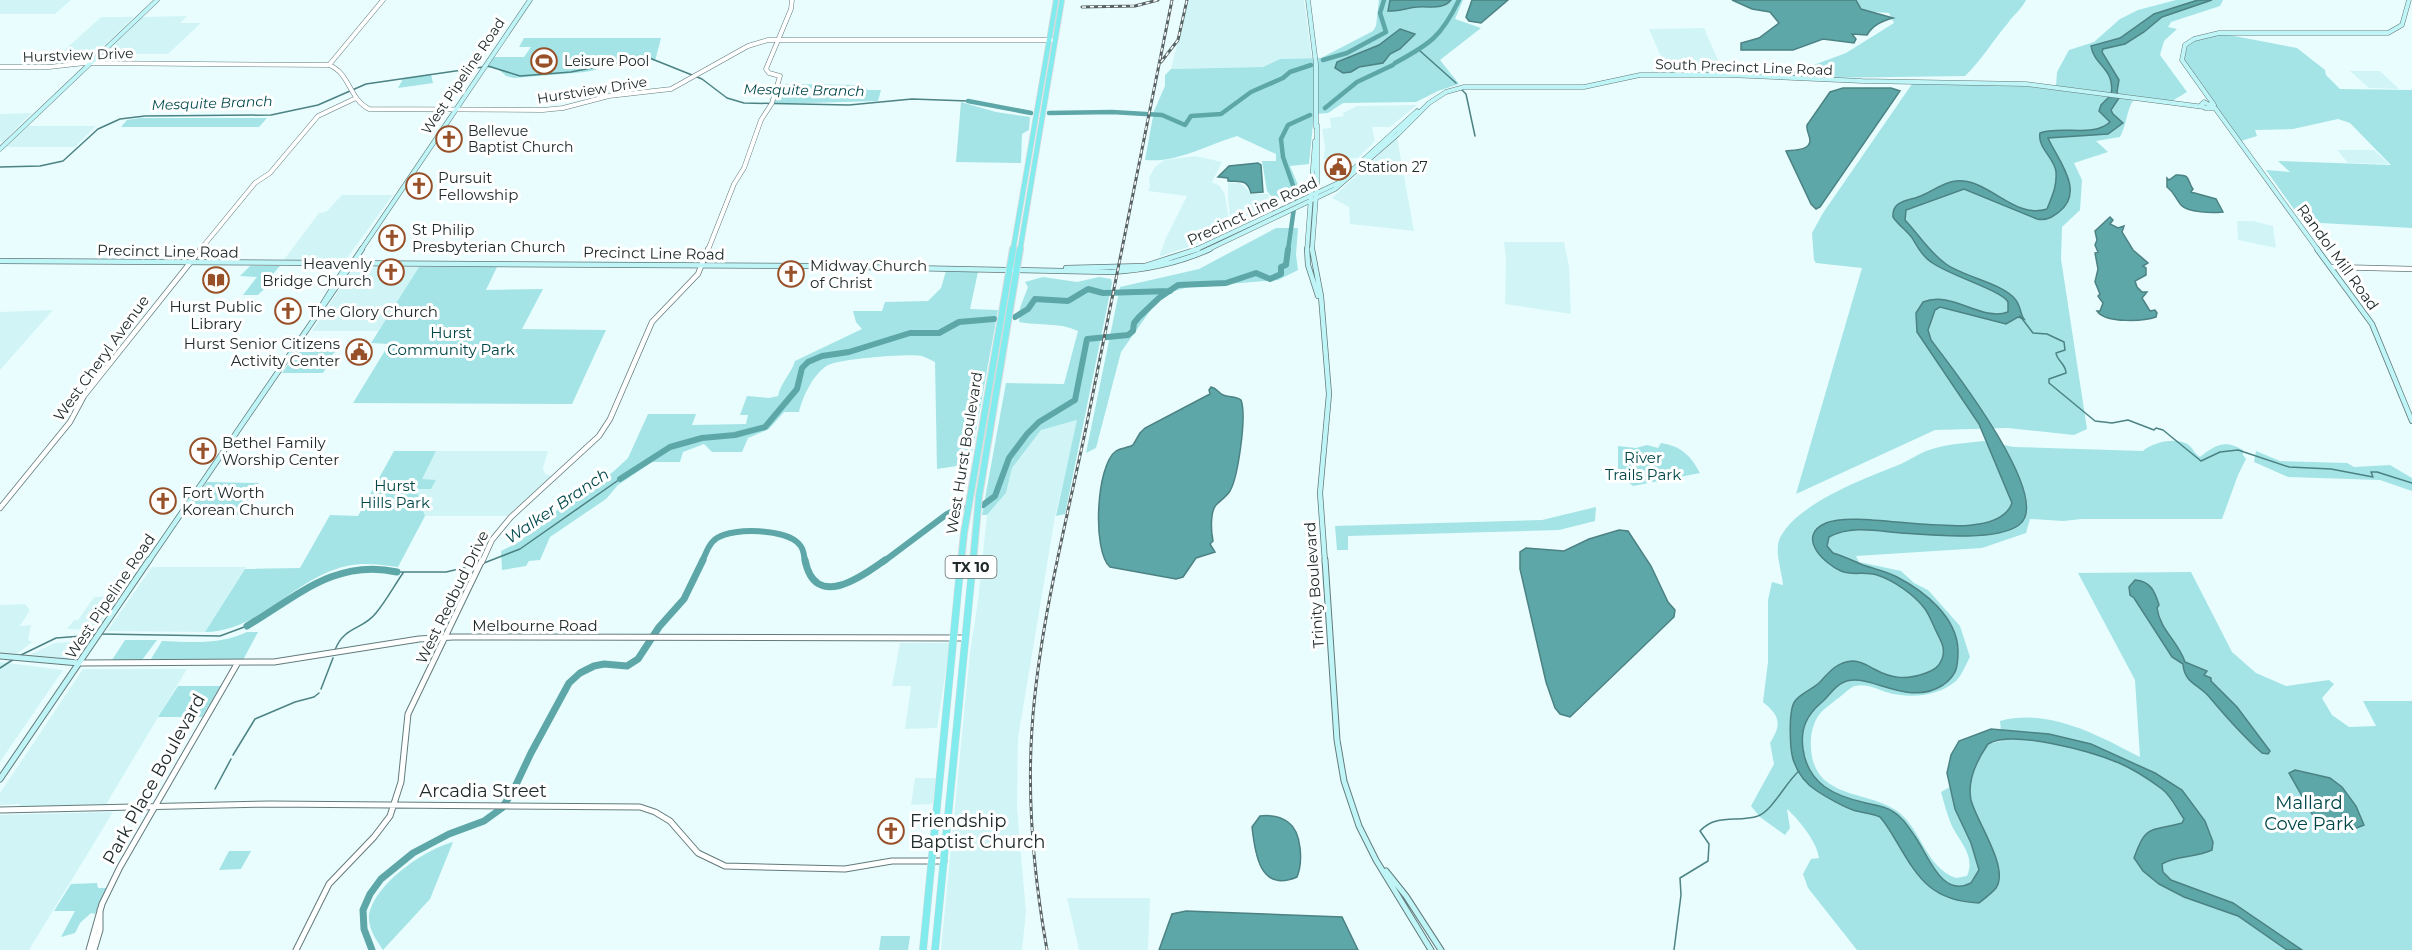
<svg xmlns="http://www.w3.org/2000/svg" width="2412" height="950" font-family="Montserrat,sans-serif">
<style>
.built{fill:#d1f5f6}
.green{fill:#a4e4e6}
.water{fill:#5ea7a9;stroke:#4c8283;stroke-width:1.5}
.lines{fill:none;stroke-linecap:round;stroke-linejoin:round}
.stream{stroke:#4c8283;stroke-width:1.5}
.river-far2{stroke:#5ea7a9;stroke-width:4.5}
.river-far1{stroke:#5ea7a9;stroke-width:6}
.river{stroke:#5ea7a9;stroke-width:7}
.tertiary-far2-casing{stroke:#637a7b;stroke-width:5}
.tertiary-far1-casing{stroke:#637a7b;stroke-width:6}
.tertiary-casing{stroke:#637a7b;stroke-width:7}
.secondary-far2-casing{stroke:#637a7b;stroke-width:5}
.secondary-far1-casing{stroke:#637a7b;stroke-width:6}
.secondary-casing{stroke:#637a7b;stroke-width:7}
.primary-far2-casing{stroke:#d7d9d9;stroke-width:6}
.primary-far1-casing{stroke:#d7d9d9;stroke-width:8}
.primary-casing{stroke:#d7d9d9;stroke-width:8}
.tertiary-far2{stroke:#fff;stroke-width:4}
.tertiary-far1{stroke:#fff;stroke-width:4.5}
.tertiary{stroke:#fff;stroke-width:5}
.secondary-far2{stroke:#c0f5f7;stroke-width:4}
.secondary-far1{stroke:#c0f5f7;stroke-width:4.5}
.secondary{stroke:#c0f5f7;stroke-width:5}
.primary-far2{stroke:#81ebee;stroke-width:4.5}
.primary-far1{stroke:#81ebee;stroke-width:6}
.primary{stroke:#81ebee;stroke-width:7}
.rail-casing{stroke:#566263;stroke-width:3}
.rail{stroke:#fff;stroke-width:1.5;stroke-dasharray:4;stroke-linecap:butt}
.labels{text-anchor:middle;dominant-baseline:central;stroke-width:6;stroke-linejoin:round;paint-order:stroke}
.far-street-label{font-size:14px;fill:#212b2b;stroke:#fff}
.far-poi-label{font-size:14px;fill:#212b2b;stroke:#fff;text-anchor:start}
.far-water-label{font-size:14px;font-style:italic;fill:#01484b;stroke:#fff}
.shield{fill:#fff;stroke:#646b6b;stroke-width:1.5}
.shield-label{font-size:14px;font-weight:bold;fill:#212b2b}
.poi-label{font-size:15px;fill:#212b2b;stroke:#fff;text-anchor:start}
.street-label{font-size:15px;fill:#212b2b;stroke:#fff}
.park-label{font-size:15px;fill:#004648;stroke:#fff}
.water-label{font-size:16px;font-style:italic;fill:#01484b;stroke:#fff}
.near-street-label{font-size:18px;fill:#212b2b;stroke:#fff}
.near-park-label{font-size:18px;fill:#004648;stroke:#fff}
.near-poi-label{font-size:18px;fill:#212b2b;stroke:#fff;text-anchor:start}
</style>
<rect width="100%" height="100%" fill="#e9fdfe"/>
<!-- built -->
<path class="built" d="M0,0H71L55,14H0Z
M1188,0H1304L1312,58L1280,59L1263,67L1171,69Z
M187,16L180,23H201L168,54H104L142,17Z
M101,17H134L88,61L64,64L71,57H57Z
M1704,28L1724,74L1668,73L1649,29Z
M2350,71H2380L2399,89L2369,88Z
M1417,105L1390,127H1372L1375,141L1358,158L1323,159L1325,149L1322,129L1331,128L1330,118L1344,116L1343,113L1357,106Z
M32,113L3,142H0V114Z
M28,126H96L75,147H6Z
M1397,138L1414,231L1350,224L1349,207L1332,198Z
M2337,150H2374L2389,164L2348,163Z
M1195,156L1222,162L1212,182L1220,186L1225,195L1230,227L1203,242L1159,257L1165,240L1187,196L1148,191L1150,186L1149,178L1155,167L1164,160Z
M1228,183H1240L1252,194H1268L1277,208L1234,228L1231,225L1228,199Z
M342,195H393L347,258L283,261L319,213L326,212Z
M2237,221H2253L2273,226L2276,248L2238,240Z
M1504,242H1564L1569,266L1571,314L1505,304L1506,259Z
M354,267H419L379,331H312Z
M53,310L0,370V312Z
M1078,420L1055,517L1018,738L1017,808L1026,912L1022,950H941L970,652L978,601L987,515L1006,493L1012,468L1041,429Z
M436,451H548L543,468L545,474L552,476L507,516H425L416,489Z
M152,567H246L205,632L107,631Z
M119,596L95,630L67,629L74,620H78L94,597Z
M25,604L30,610L20,626L31,625L28,640L32,642L17,654L0,652V605Z
M86,641L73,658L70,659L29,655L55,643Z
M900,643H950L937,728L905,729L911,686H892Z
M0,662L63,670L0,762Z
M83,669H187L105,806L18,807L20,804L0,805V793Z
M915,778H936L933,802L931,804L911,805Z
M113,812L29,950H0V815Z
M1067,898H1150L1148,950H1079Z"/>
<!-- green -->
<path class="green" d="M1379,0H1463L1455,19L1481,28L1440,60L1459,84L1438,91L1416,102L1343,103L1328,113L1314,114L1309,164L1290,166L1301,192L1276,202L1267,191L1262,161H1276V154L1237,136C1207,145 1178,163 1145,160L1154,111L1165,86V75L1171,69L1263,67L1280,59L1321,58L1373,31L1376,26Z
M1857,0H2026C2021,10 2014,14 2008,23C1993,40 1982,60 1965,76L1820,78L1738,72L1803,69L1846,53L1894,23L1889,13L1862,11Z
M2176,0H2223L2220,6L2171,22L2168,27L2177,29L2164,41L2160,55L2187,92L2172,101L2056,86L2057,72L2069,50L2094,42L2120,19L2138,10Z
M2216,35H2229L2297,48L2325,70L2326,75L2340,89L2412,90V228L2303,222L2266,170L2290,172L2278,161L2391,165L2350,123L2338,119L2293,129L2255,130L2257,136L2241,141L2184,62C2183,39 2198,39 2216,35Z
M524,38H661L655,61C633,52 607,69 585,72C562,74 538,76 514,78L506,76L497,68H487L494,57H524L531,47H519Z
M431,74L433,83L398,88L403,79L368,84Z
M781,84L862,85L868,90H881L878,101L773,104Z
M1912,84H2006L2134,99C2126,111 2127,124 2120,137L2096,141L2108,152L2074,163L2082,180L2080,210L2062,227L2061,259L2087,429L2074,435L2007,428L1935,430L1796,494L1862,268L1816,263L1814,260L1812,233L1823,213Z
M961,102L996,112L1030,117L1029,130L1022,134L1021,163L956,162Z
M141,118H267L259,127H121L127,120Z
M1276,228H1298L1296,255L1298,270L1278,280L1189,287L1174,291L1157,301L1121,352L1096,448L1086,453L1120,287L1199,269Z
M250,266H280L265,283L269,284L258,295H243L257,277L240,276Z
M419,267H497L486,290L543,289L522,329L606,330L572,404L353,403L389,344L371,343Z
M946,271L978,272L970,309L998,310L970,464L937,469L935,362C931,360 927,358 922,356C910,353 839,359 828,365C813,374 803,396 799,412H784L769,429L748,438L742,452H712L704,444L683,452L680,462H652L618,485L606,499L550,537L540,560L529,561L526,566L502,570L501,551L519,542L565,504L613,472L628,458L648,414H696L692,425L746,424L748,415H740L747,396L769,398L778,396C781,382 791,374 795,361L862,329L856,322L853,311H882L885,302L928,301L941,288Z
M1043,277L1077,282L1099,277L1111,279L1112,283L1065,514L1056,516L1077,420L1041,430L1012,468L1006,493L987,515H982L1006,383L1064,384L1078,331C1059,322 1040,326 1019,322L1020,308L1028,287L1025,282Z
M303,346H336L339,348L329,358L293,357L297,348Z
M291,360H331L323,373H282Z
M1984,441L2014,447L2143,451C2153,442 2178,436 2190,446C2194,450 2195,454 2200,457C2215,445 2225,439 2243,450V455L2246,459L2238,475L2222,519H2082L2063,521L2030,519L2026,533L1982,548L1856,556L1859,562L1901,571L1914,583L1928,590L1960,626L1970,657C1966,664 1962,675 1956,681C1937,697 1909,699 1886,692C1877,689 1866,683 1855,686C1849,688 1843,695 1837,699C1829,706 1819,711 1815,722C1810,733 1810,745 1812,757C1821,799 1869,791 1897,811C1922,829 1925,867 1956,878L1967,876C1976,855 1959,842 1951,824C1947,814 1944,803 1941,792L1959,782L1982,745L2002,741L2000,721C2050,708 2097,735 2140,757L2135,680L2078,573L2191,572L2232,652L2256,673L2286,686L2329,680L2334,684L2322,698L2332,715L2349,727L2376,726L2363,701H2412V950H1857L1808,888L1803,874L1811,859L1819,858C1817,842 1800,821 1787,809L1790,828L1785,835L1760,817L1751,806L1774,764L1770,743C1782,724 1780,716 1763,702L1768,662V600L1772,582L1783,585C1782,571 1773,549 1781,536C1800,502 1866,478 1901,464C1910,460 1919,453 1929,450C1947,444 1965,443 1984,441Z
M1661,443C1681,446 1691,456 1700,473L1633,486L1618,474V446L1636,448L1647,445L1658,448Z
M394,451H436L422,479L436,480L431,489H416L425,516L398,567C382,565 364,562 347,566C295,577 261,631 205,632L245,569L300,568L330,515L358,516Z
M2256,451L2280,461L2347,463L2354,467L2390,465L2412,478V491L2380,480L2288,477L2254,462Z
M207,482L259,483L238,515L185,516Z
M1596,507L1595,521L1559,530L1348,536V550H1337L1335,526L1542,520Z
M247,632H258L243,660L151,659L162,641C192,642 220,645 247,632Z
M125,640H157L142,660H112Z
M178,686H221L202,717H158Z
M453,842L430,899L383,950C376,940 368,928 369,916C373,885 425,849 453,842Z
M229,851H251L241,869L219,870Z
M97,883L98,888H108L95,914L91,913L80,923L75,933L61,937L75,911H54L71,884Z
M881,936H910L908,950H879Z"/>
<!-- water -->
<path class="water" d="M1390,0H1451C1443,10 1430,6 1418,7C1407,7 1402,12 1388,11Z
M1472,0H1508L1481,23L1469,21L1466,17Z
M1732,0H1856L1861,9L1893,18C1882,21 1873,25 1867,35L1852,34L1856,39L1854,43L1823,39L1793,50H1741V43L1759,38L1779,23L1770,12L1752,9Z
M2198,0H2212L2162,17L2144,32L2125,44L2103,49L2102,52L2119,80L2117,92L2119,98L2111,110L2113,114L2123,123L2108,134L2048,138C2057,159 2086,191 2059,212C2052,217 2047,221 2037,219L1964,189L1906,210L1905,220C1919,235 1929,252 1946,264C1964,277 2002,283 2015,299C2021,306 2020,314 2024,319L2018,317L2006,324L1940,307L1935,310L1928,330L1931,340C1950,365 2055,499 2019,525C1996,542 1929,535 1901,533C1877,531 1851,525 1829,537L1827,546L1833,553C1844,556 1853,561 1863,565C1874,569 1886,571 1897,577C1924,591 1957,617 1958,650C1958,667 1957,675 1943,685C1906,709 1866,669 1842,683C1834,687 1829,696 1822,702C1807,715 1800,728 1803,749C1808,784 1834,796 1866,803C1875,805 1885,806 1892,811C1903,817 1909,828 1916,838C1929,857 1942,898 1971,883L1979,870L1971,843L1955,809L1947,773L1951,755L1959,741L1991,729L2049,734L2091,744L2155,773L2182,790L2205,821L2213,842L2212,850C2196,858 2176,855 2162,864L2163,872L2171,880L2233,903L2302,950H2287L2238,916L2184,897L2159,884L2143,871L2134,858C2146,824 2149,832 2182,823L2184,819C2177,809 2172,797 2162,789C2150,780 2133,769 2119,763C2093,752 2012,729 1988,744C1977,760 1967,781 1971,800C1976,821 2010,868 1996,888C1992,893 1984,899 1979,903C1933,901 1919,880 1898,844C1892,834 1887,825 1880,817C1871,813 1862,813 1853,810C1844,807 1826,797 1817,791C1806,784 1797,772 1793,759C1790,749 1788,710 1795,701C1801,693 1813,689 1820,682C1830,671 1837,662 1853,661C1861,661 1867,665 1874,669C1892,679 1907,680 1926,673C1934,670 1939,667 1942,659C1946,649 1941,641 1937,633C1933,625 1930,616 1925,609C1915,595 1893,580 1877,575C1865,571 1852,576 1841,571C1823,563 1796,536 1826,523C1864,507 1995,550 2012,503L1979,424L1917,332L1916,313L1923,302C1952,290 1981,322 2008,312V302C2001,290 1948,275 1931,262C1923,257 1918,248 1914,241C1911,234 1898,225 1893,217C1892,201 1907,201 1918,197C1930,193 1943,182 1956,181C1989,178 2014,220 2047,209C2052,196 2057,187 2056,172C2055,158 2037,148 2040,133C2061,125 2093,138 2110,122L2099,111L2101,105L2111,95C2116,69 2094,66 2091,46L2120,38L2154,14Z
M1400,29L1415,34L1400,49L1390,54L1383,63L1359,67L1351,72L1343,73L1335,68L1337,62L1379,45Z
M1843,88H1891L1900,91L1820,207L1816,209L1811,204L1786,151C1793,150 1809,151 1810,141C1810,135 1806,131 1807,125L1830,92Z
M1258,163L1261,165L1263,192L1251,193C1247,179 1241,182 1228,181V178L1218,177L1229,166Z
M2176,175C2192,174 2187,182 2193,189L2191,192L2216,199L2223,212C2213,213 2188,213 2181,205C2175,198 2175,193 2167,187V178L2169,180Z
M2110,217L2113,220L2110,224L2118,228L2124,226L2122,232L2133,250L2148,263L2143,266L2146,268V275L2135,281L2137,287L2142,292H2147L2142,298L2150,311L2155,310L2157,313L2156,317C2145,321 2106,324 2097,311H2100L2103,303L2098,296L2100,294L2095,282L2098,269L2095,253L2098,252L2095,245L2097,240L2095,231Z
M1211,387C1217,388 1217,392 1223,395C1229,398 1235,395 1241,400C1247,416 1238,477 1230,491C1226,497 1221,500 1216,505C1210,512 1211,532 1213,541L1210,544L1215,552L1196,558L1183,577L1176,579L1110,567C1092,551 1096,465 1116,451C1120,448 1128,448 1133,445L1140,433L1145,428L1210,394L1209,390Z
M1619,530L1628,531L1651,566L1668,602L1675,610L1674,617L1570,717L1560,714L1555,708L1546,682L1520,569V552L1526,548L1564,551L1589,539Z
M2135,580C2151,581 2155,592 2159,605L2157,608C2160,630 2178,641 2185,662L2207,671L2204,675L2211,678V681L2237,707L2270,751L2268,754L2262,753C2244,737 2227,718 2211,699C2201,685 2184,684 2183,664L2172,657L2134,598L2130,595L2129,587Z
M2295,770L2330,778L2342,787L2356,806L2364,825L2354,829L2319,826L2289,773Z
M1260,816C1269,815 1280,816 1288,822C1302,832 1303,862 1297,877C1260,893 1255,854 1252,827Z
M1186,911L1342,917L1358,950H1159L1172,914Z"/>
<g class="lines">
<!-- stream -->
<path class="stream" d="M1419,50L1456,83
M488,66L520,76L571,72L647,57L702,79L727,98L744,103L849,105L912,99L968,101
M1462,90L1466,94L1475,136
M0,167L40,166L63,161L98,129L120,119L145,116L271,115L318,105L366,84L483,67
M2020,316L2033,333L2047,334L2064,342L2065,350L2056,353C2057,361 2066,364 2066,373L2049,379V383L2095,421L2112,423L2128,420L2154,430L2156,428L2163,430L2201,461L2220,452L2238,450L2289,467L2331,469L2373,477L2371,472H2377L2412,483
M484,563L520,549L620,479
M397,572H446L476,565
M100,634L220,636L247,626
M335,650C344,626 363,630 376,613C386,601 394,586 403,573
M21,655L56,638L95,635
M0,668L14,659
M321,689L333,658
M233,755L255,719L295,702L314,697L319,693
M215,789L231,759
M1674,950L1681,895L1680,878L1708,861L1709,844L1700,831C1716,813 1738,823 1758,816C1773,810 1786,782 1799,771"/>
<!-- river-far2 -->
<path class="river-far2" d="M1323,60L1347,53L1386,32L1380,13L1384,0
M1395,63C1430,44 1441,37 1459,0
M968,101L1031,113
M1325,108L1357,82L1393,65
M1049,113L1112,112L1162,115L1185,125L1191,116L1221,114L1251,92L1283,78L1290,72L1311,65
M1288,250L1296,194L1283,157L1281,139L1288,125L1310,115"/>
<!-- river-far1 -->
<path class="river-far1" d="M1015,317L1028,309L1035,299L1068,301L1088,289L1103,293L1170,291
M620,479L670,447L702,438L735,435L765,427L797,389L802,368L808,362L822,356L849,352L910,333H939L959,322L994,319
M983,505L995,496L1009,458L1027,434L1039,422L1075,400L1087,339L1128,335L1133,331L1134,323L1139,317L1159,298L1178,285L1226,283L1256,273L1270,279L1281,274V267L1286,265L1288,249
M702,562C706,553 709,543 717,538C734,527 786,529 799,544C804,548 804,556 805,562
M883,562L947,514L962,507"/>
<!-- river -->
<path class="river" d="M805,560C815,610 860,578 885,560
M247,626C296,597 336,558 397,572
M372,950L364,929L363,910L370,894L381,879L413,853L449,834L484,821L502,808L513,791L531,753L569,683L580,673L594,666L604,664L627,666L638,659L659,627L684,599L703,560"/>
<!-- tertiary-far2 casing -->
<g class="tertiary-far2-casing">
<path id="tertiary-far2" d="M329,65L383,0
M0,67H49L85,63L329,65C350,73 349,99 369,109L543,110L563,108L609,96L671,89L748,46L768,40H1051
M200,250L255,183L270,173L318,116L356,98
M708,250L734,184L744,168L761,120L772,103L780,76L769,73L766,69L791,9L792,0"/>
</g>
<!-- tertiary-far1 casing -->
<g class="tertiary-far1-casing">
<path id="tertiary-far1" d="M2331,267L2412,269
M0,508L70,422L84,396L201,249
M482,562L492,540L511,517L599,436L610,419L652,322L698,274L708,249"/>
</g>
<!-- tertiary casing -->
<g class="tertiary-casing">
<path id="tertiary" d="M79,663L274,662L419,639L453,637L964,638
M0,810L270,804L640,807L655,812L670,821L698,853L725,866L845,869L892,861H944
M89,950L102,904L120,867L237,664
M94,950L100,930V910
M296,950L329,884L374,837L390,816L401,782L408,714L482,560"/>
</g>
<!-- secondary-far2 casing -->
<g class="secondary-far2-casing">
<path id="secondary-far2" d="M1308,0L1316,64V127
M2204,102L2215,108H2205L2201,105Z
M2214,105L2182,60L2185,45L2194,39L2219,33H2388L2402,25L2409,0
M2215,108L2318,250
M0,149L157,0
M361,250L530,0
M1195,250L1338,183L1417,111
M1207,250L1335,189L1398,134L1429,103L1446,92L1464,87H1584L1640,75H1728L1862,81L2026,84L2204,107
M1307,250L1315,141
M1312,250L1317,183V125"/>
</g>
<!-- secondary-far1 casing -->
<g class="secondary-far1-casing">
<path id="secondary-far1" d="M1307,249L1308,265L1318,296
M1312,249L1321,296L1329,394L1320,493L1325,562
M2317,249L2372,324L2412,421
M0,261L811,266L1111,272C1146,270 1177,264 1210,249
M1066,268L1145,266L1198,249
M321,307L348,263
M148,562L362,249"/>
</g>
<!-- secondary casing -->
<g class="secondary-casing">
<path id="secondary" d="M1325,560L1337,740L1344,781L1359,826L1376,860L1431,950
M0,656L79,663
M0,779L149,560
M1386,871L1406,896L1441,950"/>
</g>
<!-- primary-far2 casing -->
<g class="primary-far2-casing">
<path id="primary-far2" d="M1013,250L1056,0
M1020,250L1062,0"/>
</g>
<!-- primary-far1 casing -->
<g class="primary-far1-casing">
<path id="primary-far1" d="M961,562L964,533L1013,249
M973,562L979,496L1020,249"/>
</g>
<!-- primary casing -->
<g class="primary-casing">
<path id="primary" d="M923,950L961,560
M935,950L973,560"/>
</g>
<!-- tertiary-far2 -->
<use href="#tertiary-far2" class="tertiary-far2"/>
<!-- tertiary-far1 -->
<use href="#tertiary-far1" class="tertiary-far1"/>
<!-- tertiary -->
<use href="#tertiary" class="tertiary"/>
<!-- secondary-far2 -->
<use href="#secondary-far2" class="secondary-far2"/>
<!-- secondary-far1 -->
<use href="#secondary-far1" class="secondary-far1"/>
<!-- secondary -->
<use href="#secondary" class="secondary"/>
<!-- primary-far2 -->
<use href="#primary-far2" class="primary-far2"/>
<!-- primary-far1 -->
<use href="#primary-far1" class="primary-far1"/>
<!-- primary -->
<use href="#primary" class="primary"/>
<!-- rail casing -->
<g class="rail-casing">
<path id="rail" d="M1082,7L1135,6L1158,0
M1161,62L1178,40L1187,0
M1047,950C1034,877 1027,803 1032,728C1039,625 1066,524 1087,423C1116,282 1143,141 1172,0"/>
</g>
<!-- rail -->
<use href="#rail" class="rail"/>
</g>
<!-- icons -->
<defs>
<g id="stadium-ring" transform="scale(1.35)"><circle r="9.5" fill="#fff" stroke="#975028" stroke-width="1.5"/><path d="M0-5a6.5 5 0 1 0 0 10a6.5 5 0 1 0 0-10ZM-3.5-1.8h7v3.6h-7Z" fill="#975028"/></g>
<g id="church-ring" transform="scale(1.35)"><circle r="9.5" fill="#fff" stroke="#975028" stroke-width="1.5"/><path d="M-1.2-6h2.4v3.5h3.3v2.4h-3.3V6h-2.4V-.1h-3.3v-2.4h3.3Z" fill="#975028"/></g>
<g id="civic-ring" transform="scale(1.35)"><circle r="9.5" fill="#fff" stroke="#975028" stroke-width="1.5"/><path d="M-.6-6.5H3V-4.5H.6V-3L4-1V1h2V6H-6V1h2V-1L-.6-3ZM-1.2 2.5V6h2.4V2.5Z" fill="#975028"/></g>
<g id="library-ring" transform="scale(1.35)"><circle r="9.5" fill="#fff" stroke="#975028" stroke-width="1.5"/><path d="M-6-4Q-3-5.5-.7-3.5V5Q-3 3-6 4ZM6-4Q3-5.5 .7-3.5V5Q3 3 6 4Z" fill="#975028"/></g>
</defs>
<g fill-rule="evenodd">
<use href="#stadium-ring" x="544" y="61"/>
<use href="#church-ring" x="449" y="139"/>
<use href="#civic-ring" x="1338" y="167"/>
<use href="#church-ring" x="419" y="186"/>
<use href="#church-ring" x="392" y="238"/>
<use href="#church-ring" x="391" y="272"/>
<use href="#church-ring" x="791" y="274"/>
<use href="#library-ring" x="216" y="280"/>
<use href="#church-ring" x="288" y="311"/>
<use href="#civic-ring" x="359" y="352"/>
<use href="#church-ring" x="203" y="451"/>
<use href="#church-ring" x="163" y="501"/>
<use href="#church-ring" x="891" y="831"/>
</g>
<g class="labels">
<!-- far-street labels -->
<g class="far-street-label">
<text transform="translate(78 55) rotate(-2)">Hurstview Drive</text>
<text transform="translate(1744 67) rotate(2)">South Precinct Line Road</text>
<text transform="translate(463 76) rotate(-56)">West Pipeline Road</text>
<text transform="translate(592 90) rotate(-9)">Hurstview Drive</text>
</g>
<!-- far-poi labels -->
<g class="far-poi-label">
<text x="564" y="61">Leisure Pool</text>
<text x="468" y="131">Bellevue<tspan x="468" dy="16">Baptist Church</tspan></text>
<text x="1358" y="167">Station 27</text>
</g>
<!-- far-water labels -->
<g class="far-water-label">
<text transform="translate(804 90) rotate(1)">Mesquite Branch</text>
<text transform="translate(212 103) rotate(-2)">Mesquite Branch</text>
</g>
<!-- shield labels -->
<rect class="shield" x="945.5" y="556" width="51" height="22" rx="4.5"/>
<g class="shield-label">
<text x="971" y="567">TX 10</text>
</g>
<!-- poi labels -->
<g class="poi-label">
<text x="438" y="177">Pursuit<tspan x="438" dy="17">Fellowship</tspan></text>
<text x="412" y="229">St Philip<tspan x="412" dy="17">Presbyterian Church</tspan></text>
<text x="372" y="263" text-anchor="end">Heavenly<tspan x="372" dy="17">Bridge Church</tspan></text>
<text x="810" y="265">Midway Church<tspan x="810" dy="17">of Christ</tspan></text>
<text x="216" y="306" text-anchor="middle">Hurst Public<tspan x="216" dy="17">Library</tspan></text>
<text x="308" y="311">The Glory Church</text>
<text x="340" y="343" text-anchor="end">Hurst Senior Citizens<tspan x="340" dy="17">Activity Center</tspan></text>
<text x="222" y="442">Bethel Family<tspan x="222" dy="17">Worship Center</tspan></text>
<text x="182" y="492">Fort Worth<tspan x="182" dy="17">Korean Church</tspan></text>
</g>
<!-- street labels -->
<g class="street-label">
<text transform="translate(1252 211) rotate(-25)">Precinct Line Road</text>
<text transform="translate(168 251) rotate(1)">Precinct Line Road</text>
<text transform="translate(654 253) rotate(1)">Precinct Line Road</text>
<text transform="translate(2338 257) rotate(54)">Randol Mill Road</text>
<text transform="translate(101 358) rotate(-54)">West Cheryl Avenue</text>
<text transform="translate(964 453) rotate(-81)">West Hurst Boulevard</text>
<text transform="translate(1314 585) rotate(-94)">Trinity Boulevard</text>
<text transform="translate(110 596) rotate(-56)">West Pipeline Road</text>
<text transform="translate(452 597) rotate(-64)">West Redbud Drive</text>
<text x="535" y="625">Melbourne Road</text>
</g>
<!-- park labels -->
<g class="park-label">
<text x="451" y="332">Hurst<tspan x="451" dy="17">Community Park</tspan></text>
<text x="1643" y="457">River<tspan x="1643" dy="17">Trails Park</tspan></text>
<text x="395" y="485">Hurst<tspan x="395" dy="17">Hills Park</tspan></text>
</g>
<!-- water labels -->
<g class="water-label">
<text transform="translate(557 506) rotate(-34)">Walker Branch</text>
</g>
<!-- near-street labels -->
<g class="near-street-label">
<text transform="translate(154 779) rotate(-61)">Park Place Boulevard</text>
<text x="483" y="791">Arcadia Street</text>
</g>
<!-- near-park labels -->
<g class="near-park-label">
<text x="2309" y="803">Mallard<tspan x="2309" dy="21">Cove Park</tspan></text>
</g>
<!-- near-poi labels -->
<g class="near-poi-label">
<text x="910" y="821">Friendship<tspan x="910" dy="21">Baptist Church</tspan></text>
</g>
</g>
</svg>
